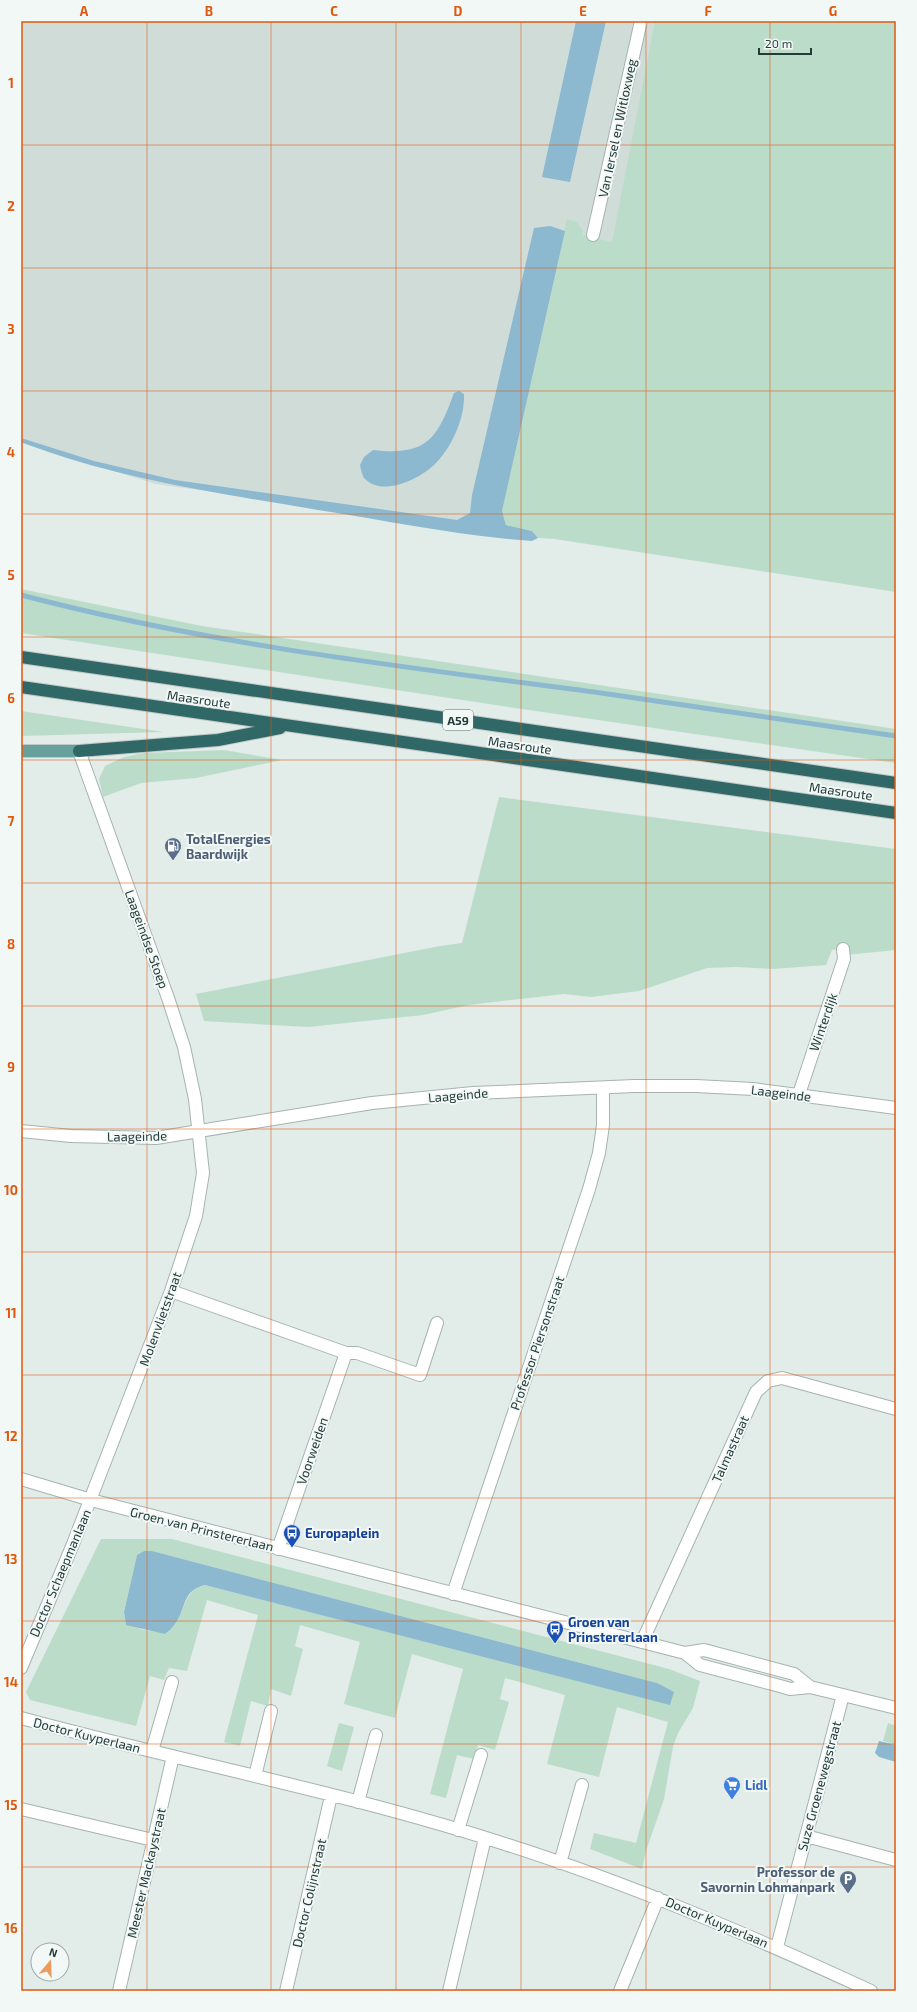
<svg xmlns="http://www.w3.org/2000/svg" width="917" height="2012" font-family="'Exo 2',sans-serif">
<style>
.built{fill:#d0dcd8}
.green{fill:#bcdcca;fill-rule:evenodd}
.water{fill:#8cb9cf}
.lines{fill:none;stroke-linecap:round;stroke-linejoin:round}
.stream{stroke:#8cb9cf;stroke-width:5}
.minor-casing{stroke:#a5b4b1;stroke-width:14}
.major-casing{stroke:#c1c8c8;stroke-width:14}
.highway-casing{stroke:#c1c8c8;stroke-width:14}
.minor{stroke:#fff;stroke-width:12}
.major{stroke:#68a09b;stroke-width:12}
.highway{stroke:#2f6866;stroke-width:12}
.grid{fill:none;stroke:#de580e;stroke-width:1;stroke-opacity:0.55}
.labels{text-anchor:middle;dominant-baseline:central;stroke-width:4;stroke-linejoin:round;paint-order:stroke}
.shield{fill:#f2f8f6;stroke:#617472;stroke-width:1}
.shield-label{font-size:12px;font-weight:bold;fill:#233c3a}
.street-label{font-size:13px;fill:#233c3a;stroke:#f2f8f6}
.service-label{font-size:13px;font-weight:bold;fill:#4e5e75;stroke:#f2f8f6;text-anchor:start}
.transit-label{font-size:13px;font-weight:bold;fill:#164399;stroke:#f2f8f6;text-anchor:start}
.shop-label{font-size:13px;font-weight:bold;fill:#366cbe;stroke:#f2f8f6;text-anchor:start}
.neatline{fill:none;stroke:#de580e;stroke-width:1.5}
.grid-label{font-size:13px;text-anchor:middle;font-weight:bold;fill:#de580e}
</style>
<rect width="100%" height="100%" fill="#e2ece9"/>
<!-- built -->
<path class="built" d="M21,21H665L613,268L496,532L156,484L21,443Z"/>
<!-- green -->
<path class="green" d="M655,21H896V592L555,539L538,538L532,531L506,525L502,511L567,219L577,222L583,231L582,235L612,242Z
M21,589L202,626L896,729V763L515,708L21,633Z
M21,711L164,732L21,736Z
M224,750L282,760L196,778L141,783L103,797L99,779L105,766L124,757L144,753Z
M499,797L896,849V950L846,955L849,947L832,950L826,965L773,969L736,967L707,968L639,991L591,997L564,994L511,1000L469,1005L423,1015L308,1027L204,1021L196,994L440,946L462,943Z
M101,1539H172L669,1669L700,1681L693,1708L678,1733L673,1747L664,1799L646,1851L642,1869L590,1849L594,1833L636,1843L668,1722L617,1707L599,1777L547,1764L565,1695L505,1678L500,1699L509,1702L495,1750L478,1745L474,1759L457,1755L446,1798L430,1794L463,1669L412,1654L395,1718L344,1704L360,1642L300,1625L295,1646L303,1649L291,1696L271,1689L268,1706L251,1701L240,1746L224,1742L258,1615L207,1600L187,1671L169,1668L164,1680L150,1676L136,1726L30,1700L26,1692ZM144,1551H152L657,1683L669,1704L205,1585C182,1592 187,1608 175,1624C172,1628 169,1631 166,1633L144,1630L126,1624L124,1612L137,1555Z
M339,1723L354,1727L342,1771L327,1766Z
M888,1723L896,1726V1745L883,1741Z"/>
<!-- water -->
<path class="water" d="M576,21H606L570,182L542,177Z
M550,226L565,231L502,511L506,525L532,531L538,538L532,541C460,536 389,521 318,510C218,493 116,479 21,442V438L94,461L175,480L457,520L470,513L472,495L534,228Z
M459,391L464,394C465,418 452,448 434,465C419,479 383,497 365,479C362,476 361,469 360,465L364,457L373,450C426,456 437,440 454,393Z
M144,1551H152L657,1683L674,1692L670,1705L205,1585C181,1591 187,1608 175,1624C172,1628 169,1631 165,1634L126,1625L124,1612L137,1555Z
M879,1741L896,1745V1762L879,1757L875,1753Z"/>
<g class="lines">
<!-- stream -->
<path class="stream" d="M21,595C211,645 406,667 601,693C699,707 798,722 896,736"/>
<!-- minor casing -->
<g class="minor-casing">
<path id="minor" d="M593,235L641,21
M799,1094L844,959L843,949
M21,1131L71,1136L156,1138L372,1103L473,1093L634,1086H696L753,1089L896,1108
M171,1291L346,1353L278,1549
M346,1353H357L420,1375L437,1323
M21,1479L91,1500L685,1653L700,1665L780,1686L790,1689L810,1687L896,1708
M453,1594L589,1189L599,1153L603,1125V1088
M642,1642L756,1392L768,1381L782,1378L896,1409
M685,1653L704,1650L794,1674L810,1687
M21,1668L73,1544L171,1291L196,1216L203,1173L195,1099L184,1047L168,998L79,751
M21,1718C183,1762 349,1793 508,1845C633,1885 752,1936 871,1991
M152,1751L172,1682
M255,1776L271,1711
M358,1802L376,1735
M21,1809L153,1840
M458,1830L481,1755
M806,1836L896,1860
M560,1863L582,1785
M777,1947L843,1695
M119,1991L173,1756
M286,1991L331,1796
M449,1991L485,1838
M620,1991L658,1898"/>
</g>
<!-- major casing -->
<g class="major-casing">
<path id="major" d="M21,751H79"/>
</g>
<!-- highway casing -->
<g class="highway-casing">
<path id="highway" d="M21,657L896,783
M21,687L896,813
M79,751L218,740L280,728"/>
</g>
<!-- minor -->
<use href="#minor" class="minor"/>
<!-- major -->
<use href="#major" class="major"/>
<!-- highway -->
<use href="#highway" class="highway"/>
</g>
<!-- grid -->
<path class="grid" d="M147,21V1991M271,21V1991M396,21V1991M521,21V1991M646,21V1991M770,21V1991M21,145H896M21,268H896M21,391H896M21,514H896M21,637H896M21,760H896M21,883H896M21,1006H896M21,1129H896M21,1252H896M21,1375H896M21,1498H896M21,1621H896M21,1744H896M21,1867H896"/>
<!-- icons -->
<defs>
<g id="fuel-pin" transform="scale(0.9)"><path d="M0 17L-7.5 6A9.5 9.5 0 1 1 7.5 6Z" fill="#5c6f8a" stroke="#f2f8f6"/><path d="M-5.5-6h7V0h2V4h1.3V-2.5L3-4.5l.8-.8L6-3V5H2.5V1h-1V6h-7ZM-4.2-4.7v3.2H.2V-4.7Z" fill="#fff"/></g>
<g id="bus-pin" transform="scale(0.9)"><path d="M0 17L-7.5 6A9.5 9.5 0 1 1 7.5 6Z" fill="#1a4fb4" stroke="#f2f8f6"/><path d="M-5-6H5V4H4V6H2V4H-2V6H-4V4H-5ZM-3.5-4V0h7V-4ZM-3.5 1.2v1.5H-2V1.2ZM2 1.2v1.5H3.5V1.2Z" fill="#fff"/></g>
<g id="supermarket-pin" transform="scale(0.9)"><path d="M0 17L-7.5 6A9.5 9.5 0 1 1 7.5 6Z" fill="#3f7fe0" stroke="#f2f8f6"/><path d="M-6-5.5h2.5l.6 2H6L4.5 2H-2.5L-4.4-4H-6ZM-1.5 3.2a1.3 1.3 0 1 0 .1 0ZM3 3.2a1.3 1.3 0 1 0 .1 0Z" fill="#fff"/></g>
<g id="parking-pin" transform="scale(0.9)"><path d="M0 17L-7.5 6A9.5 9.5 0 1 1 7.5 6Z" fill="#5c6f8a" stroke="#f2f8f6"/><path d="M-3.5-5.5H1a3.5 3.5 0 0 1 0 7H-1V5.5H-3.5ZM-1-3.4V-.6H.8a1.4 1.4 0 0 0 0-2.8Z" fill="#fff"/></g>
</defs>
<g fill-rule="evenodd">
<use href="#fuel-pin" x="173" y="846"/>
<use href="#bus-pin" x="292" y="1533"/>
<use href="#bus-pin" x="555" y="1629"/>
<use href="#supermarket-pin" x="732" y="1785"/>
<use href="#parking-pin" x="848" y="1879"/>
</g>
<g class="labels">
<!-- shield labels -->
<rect class="shield" x="443" y="710" width="30" height="20" rx="3"/>
<g class="shield-label">
<text x="458" y="720">A59</text>
</g>
<!-- street labels -->
<g class="street-label">
<text transform="translate(617 128) rotate(-78)">Van Iersel en Witloxweg</text>
<text transform="translate(199 699) rotate(8)">Maasroute</text>
<text transform="translate(520 745) rotate(8)">Maasroute</text>
<text transform="translate(841 791) rotate(8)">Maasroute</text>
<text transform="translate(147 939) rotate(70)">Laageindse Stoep</text>
<text transform="translate(823 1022) rotate(-71)">Winterdijk</text>
<text transform="translate(781 1093) rotate(7)">Laageinde</text>
<text transform="translate(458 1095) rotate(-5)">Laageinde</text>
<text transform="translate(137 1136) rotate(-1)">Laageinde</text>
<text transform="translate(160 1319) rotate(-70)">Molenvlietstraat</text>
<text transform="translate(537 1343) rotate(-71)">Professor Piersonstraat</text>
<text transform="translate(730 1449) rotate(-66)">Talmastraat</text>
<text transform="translate(312 1451) rotate(-71)">Voorweiden</text>
<text transform="translate(202 1529) rotate(14)">Groen van Prinstererlaan</text>
<text transform="translate(60 1573) rotate(-67)">Doctor Schaepmanlaan</text>
<text transform="translate(87 1735) rotate(14)">Doctor Kuyperlaan</text>
<text transform="translate(819 1786) rotate(-75)">Suze Groenewegstraat</text>
<text transform="translate(146 1873) rotate(-77)">Meester Mackaystraat</text>
<text transform="translate(309 1893) rotate(-77)">Doctor Colijnstraat</text>
<text transform="translate(717 1922) rotate(23)">Doctor Kuyperlaan</text>
</g>
<!-- service labels -->
<g class="service-label">
<text x="186" y="839">TotalEnergies<tspan x="186" dy="15">Baardwijk</tspan></text>
<text x="835" y="1872" text-anchor="end">Professor de<tspan x="835" dy="15">Savornin Lohmanpark</tspan></text>
</g>
<!-- transit labels -->
<g class="transit-label">
<text x="305" y="1533">Europaplein</text>
<text x="568" y="1622">Groen van<tspan x="568" dy="15">Prinstererlaan</tspan></text>
</g>
<!-- shop labels -->
<g class="shop-label">
<text x="745" y="1785">Lidl</text>
</g>
</g>
<!-- border -->
<rect width="917" height="2012" fill="none" stroke="#f2f8f6" stroke-width="44"/>
<!-- north arrow -->
<g transform="translate(50 1962) rotate(19)"><circle r="19" fill="#f2f8f6" stroke="#9fadab"/>
<path d="M0-3L7 15L0 10L-7 15Z" fill="#ed9a5e"/>
<text y="-6" font-size="11" font-weight="bold" text-anchor="middle" fill="#233c3a">N</text>
</g>
<!-- scale -->
<path d="M759 48v6h52v-6" fill="none" stroke="#233c3a" stroke-width="2"/>
<text x="765" y="48" font-size="12" fill="#233c3a" stroke="#f2f8f6" stroke-width="3" paint-order="stroke">20 m</text>
<rect x="22" y="22" width="873" height="1968" class="neatline"/>
<g class="grid-label">
<text x="84" y="16">A</text>
<text x="209" y="16">B</text>
<text x="334" y="16">C</text>
<text x="458" y="16">D</text>
<text x="583" y="16">E</text>
<text x="708" y="16">F</text>
<text x="833" y="16">G</text>
<text x="11" y="88">1</text>
<text x="11" y="211">2</text>
<text x="11" y="334">3</text>
<text x="11" y="457">4</text>
<text x="11" y="580">5</text>
<text x="11" y="703">6</text>
<text x="11" y="826">7</text>
<text x="11" y="949">8</text>
<text x="11" y="1072">9</text>
<text x="11" y="1195">10</text>
<text x="11" y="1318">11</text>
<text x="11" y="1441">12</text>
<text x="11" y="1564">13</text>
<text x="11" y="1687">14</text>
<text x="11" y="1810">15</text>
<text x="11" y="1933">16</text>
</g>
</svg>
